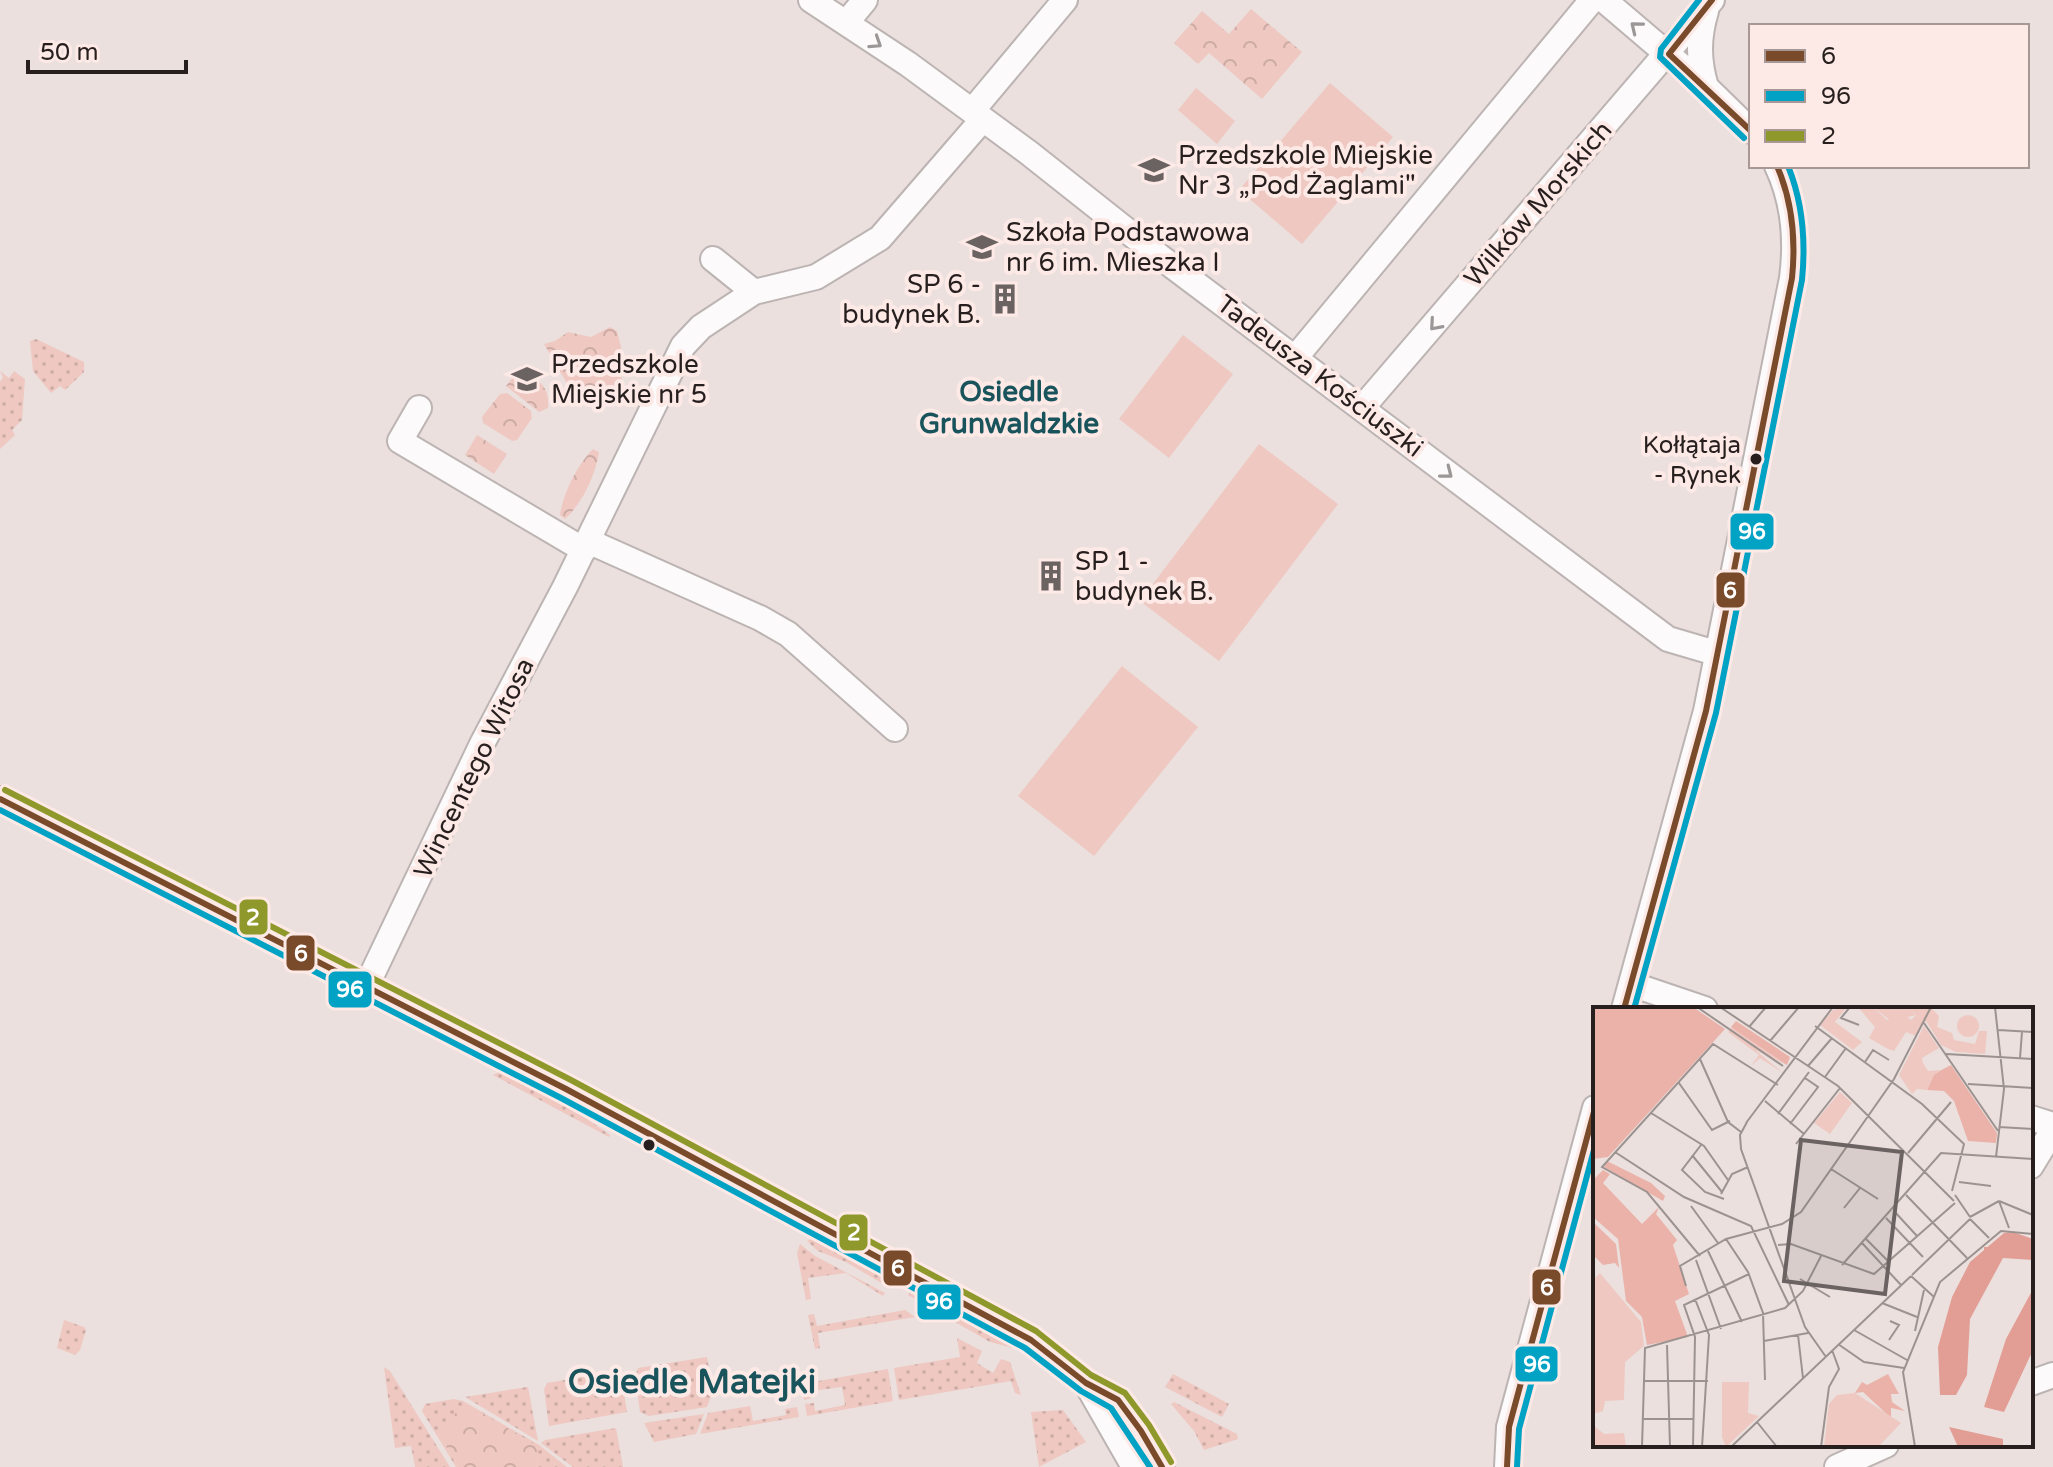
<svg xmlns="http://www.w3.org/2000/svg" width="2053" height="1467" font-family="'Varela Round',sans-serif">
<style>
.grass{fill:url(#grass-dots)}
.park{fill:url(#park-crowns)}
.garden{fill:#eec8c1}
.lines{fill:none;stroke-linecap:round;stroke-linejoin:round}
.minor-casing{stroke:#bcb4b3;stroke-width:28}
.minor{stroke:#fcfafa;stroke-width:24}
.bus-1-casing{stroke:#fde9e6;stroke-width:12}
.bus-2-casing{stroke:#fde9e6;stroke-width:12}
.bus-3-casing{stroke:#fde9e6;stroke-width:12}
.bus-1{stroke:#7a4b2a;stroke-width:6}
.bus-2{stroke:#02a2c5;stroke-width:6}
.bus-3{stroke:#8f992b;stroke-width:6}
.oneway{stroke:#9c9797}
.bus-dot{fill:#261f1e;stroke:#fde9e6;stroke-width:3}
.labels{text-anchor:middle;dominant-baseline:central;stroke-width:8;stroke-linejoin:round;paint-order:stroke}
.bus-label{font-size:24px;fill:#261f1e;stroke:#fde9e6;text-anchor:end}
.poi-label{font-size:26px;fill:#261f1e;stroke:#fde9e6;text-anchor:start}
.street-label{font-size:26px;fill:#261f1e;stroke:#fde9e6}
.neighbourhood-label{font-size:28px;font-weight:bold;fill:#19535c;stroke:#fde9e6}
.district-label{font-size:34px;font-weight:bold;fill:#19535c;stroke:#fde9e6}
.inset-river{fill:none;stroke:#e29e94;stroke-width:4}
.inset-road{fill:none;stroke:#9c9391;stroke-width:2}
.view{fill:#6b6361;fill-opacity:0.15;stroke:#6b6361;stroke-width:4}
.inset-edge{fill:none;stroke:#261f1e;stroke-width:4}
.line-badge{stroke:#fde9e6;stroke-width:3}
.badge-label{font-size:22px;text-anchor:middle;font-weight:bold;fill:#fff}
</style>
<defs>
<pattern id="grass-dots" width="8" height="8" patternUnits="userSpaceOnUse" patternTransform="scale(2)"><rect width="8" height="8" fill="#eec8c1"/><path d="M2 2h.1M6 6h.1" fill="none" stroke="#ccaba5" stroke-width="1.8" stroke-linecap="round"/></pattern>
<pattern id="park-crowns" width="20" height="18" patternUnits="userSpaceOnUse" patternTransform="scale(2)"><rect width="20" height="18" fill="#eec8c1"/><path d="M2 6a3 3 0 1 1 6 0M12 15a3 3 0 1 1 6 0" fill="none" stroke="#ccaba5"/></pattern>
</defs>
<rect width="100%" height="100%" fill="#ebe0de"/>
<!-- grass -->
<path class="grass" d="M36,339L84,362V372L65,390L60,386L51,393L33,371L30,341Z
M0,371L9,378L14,371L25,379L22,420L12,430L15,435L0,449V382L3,377Z
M502,1071L577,1112L610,1135L609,1137L493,1075Z
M815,1237L892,1281L888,1287L846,1262L818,1251L807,1241Z
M800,1244L815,1256L885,1293L883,1296L846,1273L808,1278L811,1299L806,1300L797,1253Z
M910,1291L966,1318L1013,1348L990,1342L908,1295Z
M905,1310L915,1317L818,1333L820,1348L815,1349L808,1315L814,1314L817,1326Z
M64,1320L84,1327L86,1330L80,1350L75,1355L57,1348Z
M957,1338L982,1351L977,1363L993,1373L1001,1359L1010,1362L1021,1395L1015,1393L1011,1381L899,1400L894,1368L960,1357Z
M707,1357L713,1391L707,1407L649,1416L640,1412L635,1376L638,1368Z
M384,1367L390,1371L450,1467H415L411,1446L395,1448Z
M888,1369L893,1401L807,1416L805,1404L814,1403L815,1411L845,1405L842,1387L812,1391V1398L804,1400L801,1384Z
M612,1372L622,1381L627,1412L549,1426L544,1389L547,1383Z
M1173,1374L1229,1404L1222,1417L1165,1387Z
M528,1387L538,1441L465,1397L527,1387Z
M454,1399L463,1401L539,1445L567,1467H536L539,1456L438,1432L458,1467H456L422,1411L425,1404Z
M1174,1402L1237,1434L1238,1439L1204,1450L1194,1431L1171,1404Z
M750,1406L753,1421L786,1415L785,1409L797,1407L799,1417L700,1434L708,1413Z
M1063,1410L1086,1442L1039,1467L1031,1412Z
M704,1414L696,1434L654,1442L644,1423Z
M616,1428L623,1467H573L541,1443L545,1440Z"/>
<!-- park -->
<path class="park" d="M1251,9L1302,52L1262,99L1209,53L1198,64L1174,43L1202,11L1229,34Z
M610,327L617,331L621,347L622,388L611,395L590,391L576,399L544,344L555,341L568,332L591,337Z
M527,371C541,382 550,389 548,408L539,412L506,386L517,372Z
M507,393L531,411L532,418L517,440L512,441L483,423L482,417L500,394Z
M477,435L507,454L494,474L465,455Z
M593,449L599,452C596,474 582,504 565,519L560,515C563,493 578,464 593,449Z
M465,1403L536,1445L539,1456L536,1467H458L438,1432Z"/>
<!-- garden -->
<path class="garden" d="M1330,83L1393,137L1302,244L1239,190Z
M1196,88L1235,121L1217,144L1178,110Z
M1183,335L1233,374L1169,458L1119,419Z
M1259,444L1338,504L1219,661L1140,601Z
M1122,666L1198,727L1094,856L1018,796Z"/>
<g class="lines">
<!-- minor casing -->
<g class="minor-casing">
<path id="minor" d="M811,0L908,64L1029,153L1159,256L1668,639L1719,654
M1604,0L1706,87L1751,131
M846,23L865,0
M1706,87C1698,60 1698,38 1706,11
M972,111L1065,0
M754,292L816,277L880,238L983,119
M1295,358L1592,0
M419,408L400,441L584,550
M1362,408L1712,0
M588,541L760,618L788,634L895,729
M0,799L566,1089L992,1318L1031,1340L1086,1383L1118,1400L1141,1431L1162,1467
M1631,984L1705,1009
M366,987L483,742L565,587L683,346L701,327L754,292L713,259
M1624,1009L1706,711L1792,278C1797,239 1794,202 1777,166
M2031,1118L2053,1125
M2031,1166L2053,1130
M1086,1383L1134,1467
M2031,1383L2053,1375
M1507,1467L1509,1427L1595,1108
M1837,1467L1886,1445"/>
</g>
<!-- minor -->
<use href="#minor" class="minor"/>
<!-- bus-1 casing -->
<g class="bus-1-casing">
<path id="bus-1" d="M1712,0L1669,54L1751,131
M0,799L566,1089L1031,1340L1086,1383L1118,1400L1141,1431L1162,1467
M1624,1009L1706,711L1792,278C1796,239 1793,203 1777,166
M1507,1467L1509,1427L1595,1108"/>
</g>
<!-- bus-2 casing -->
<g class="bus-2-casing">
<path id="bus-2" d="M1699,0L1661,49L1660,57L1744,138
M0,810L561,1098L1025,1348L1081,1391L1111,1408L1150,1467
M1634,1009L1716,713L1802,280C1806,240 1803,203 1788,166
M1517,1467L1519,1429L1595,1146"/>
</g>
<!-- bus-3 casing -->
<g class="bus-3-casing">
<path id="bus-3" d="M5,790L571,1080L1036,1331L1091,1375L1125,1393L1149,1425L1171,1462"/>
</g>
<!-- bus-1 -->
<use href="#bus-1" class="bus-1"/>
<!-- bus-2 -->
<use href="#bus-2" class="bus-2"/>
<!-- bus-3 -->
<use href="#bus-3" class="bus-3"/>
</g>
<!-- one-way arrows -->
<defs><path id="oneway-chevron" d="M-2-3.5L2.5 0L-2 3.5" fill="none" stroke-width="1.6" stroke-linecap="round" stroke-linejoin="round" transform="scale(2)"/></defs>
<g class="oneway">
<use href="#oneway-chevron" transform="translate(1636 27) rotate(-141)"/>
<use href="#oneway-chevron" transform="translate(876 43) rotate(33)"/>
<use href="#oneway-chevron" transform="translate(1435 325) rotate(131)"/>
<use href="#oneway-chevron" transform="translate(1447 473) rotate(38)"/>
</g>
<!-- icons -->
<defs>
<g id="school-bare" transform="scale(2.4)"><path d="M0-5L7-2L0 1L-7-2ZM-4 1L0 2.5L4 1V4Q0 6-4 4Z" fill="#6b6361" stroke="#fde9e6" stroke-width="2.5" paint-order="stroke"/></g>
<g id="building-bare" transform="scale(2.4)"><path d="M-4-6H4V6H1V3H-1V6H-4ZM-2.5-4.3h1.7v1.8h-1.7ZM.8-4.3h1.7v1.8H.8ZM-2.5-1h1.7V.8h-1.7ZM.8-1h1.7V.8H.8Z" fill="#6b6361" stroke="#fde9e6" stroke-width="2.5" paint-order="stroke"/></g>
</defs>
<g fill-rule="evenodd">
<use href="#school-bare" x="1154" y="170"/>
<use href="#school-bare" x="982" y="247"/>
<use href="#building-bare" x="1005" y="299"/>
<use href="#school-bare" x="527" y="379"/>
<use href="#building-bare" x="1051" y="576"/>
</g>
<!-- markers -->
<g class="bus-dot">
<circle cx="1756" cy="459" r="7"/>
<circle cx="649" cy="1145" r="7"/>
</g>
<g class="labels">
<!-- bus labels -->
<g class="bus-label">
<text x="1741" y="445">Kołłątaja<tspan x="1741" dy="30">- Rynek</tspan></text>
</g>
<!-- poi labels -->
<g class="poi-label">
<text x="1178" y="155">Przedszkole Miejskie<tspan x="1178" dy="30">Nr 3 „Pod Żaglami"</tspan></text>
<text x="1006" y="232">Szkoła Podstawowa<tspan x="1006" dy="30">nr 6 im. Mieszka I</tspan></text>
<text x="981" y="284" text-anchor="end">SP 6 -<tspan x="981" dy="30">budynek B.</tspan></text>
<text x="551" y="364">Przedszkole<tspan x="551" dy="30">Miejskie nr 5</tspan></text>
<text x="1075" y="561">SP 1 -<tspan x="1075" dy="30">budynek B.</tspan></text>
</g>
<!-- street labels -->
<g class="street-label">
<text transform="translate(1538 204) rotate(-49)">Wilków Morskich</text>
<text transform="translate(1320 376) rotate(37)">Tadeusza Kościuszki</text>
<text transform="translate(474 768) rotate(-64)">Wincentego Witosa</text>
</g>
<!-- neighbourhood labels -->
<g class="neighbourhood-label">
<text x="1009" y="392">Osiedle<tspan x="1009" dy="32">Grunwaldzkie</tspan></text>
</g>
<!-- district labels -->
<g class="district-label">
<text x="692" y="1382">Osiedle Matejki</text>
</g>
</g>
<!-- overview -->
<g transform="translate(1593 1007)">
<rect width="440" height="440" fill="#ebe0de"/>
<path d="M139,20L194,58L162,43L190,66L167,51L158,59L166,48L135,25Z" fill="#eec8c1"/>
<path d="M0,0H100L132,22L15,150L0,152ZM143,14L197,50L194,58L138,20ZM358,58L404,126L403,136L375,134L361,94L351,84L334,83L341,67ZM14,154L58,176L72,189L70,194L11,160ZM10,163L17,167L10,176L49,217L66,200L63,207L84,233L80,238L96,287L82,294L95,330L54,338L49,310L33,294L25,232L0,210V173ZM0,215L23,237L26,261L22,256L10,258L0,248ZM295,367L306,387H298L299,395L312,404L298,401V411L270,385L262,386L269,375L274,378Z" fill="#eab2a9"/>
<path d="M262,386L308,416L285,440H231L236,397L244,388Z" fill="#eec8c1"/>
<path d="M254,0L242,15L269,35L260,43L227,18L240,3ZM265,0H280L294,13L312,8L318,13L323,8L315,0H337L346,9L344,20L359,26L361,33L382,37L386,24H394L392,47L363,45L348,38L333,14L323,29L313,25L301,44L295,42L276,31L282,20ZM331,19L346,41L329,51L330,56L335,64L349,63L341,68L334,83L324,82L319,87L306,68ZM247,85L259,96L237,127L221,116ZM129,375H156L155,406L166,409L133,440L129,430Z" fill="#eec8c1"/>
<path d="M280,0H315L323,8L298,14ZM364 19a11 11 0 1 1 22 0a11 11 0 1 1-22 0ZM7,266L48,315L51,339L32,355L31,393L12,394L10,404L0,407V273ZM0,418L11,427L31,426L33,440H0Z" fill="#eec8c1"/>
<path d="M420,225L440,232V253L410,251L377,312L374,368L363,388H347L345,340L359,290L377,255L411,226ZM440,282V343L411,405L391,400L413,332ZM356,420L410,432V440H365Z" fill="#e29e94"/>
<path class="inset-river" d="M391,242L440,243"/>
<path class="inset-road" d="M104,0L190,59M127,0L245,79L361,194M257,0L248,11L266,18M402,0L411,82L403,150M331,16L405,124M222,19L329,97L371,137L359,184M156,20L173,0M405,23L440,25M177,34L206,0M353,47L440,52M427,51L429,25M107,52L135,115L148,125M272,55L280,43L296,53M215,59L239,31M232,70L253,41M86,76L119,123L137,114M375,77L440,81M172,94L211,127M58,106L111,139L135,173M185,107L216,65M154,115L147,128L148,142L212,320L233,350M153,116L240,0M197,117L225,80L212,71M406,120L440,122M203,137L247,81M108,138L89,163L112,185L131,192M22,145L91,190L158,219L196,298M315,146L358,95M99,148L129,185M238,162L285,192M366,175L398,179M128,187L139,167L155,160M313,188L374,251M362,188L377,210M406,194L440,208M406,194L416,221M98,199L125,236M251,201L267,181M301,204L324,229M377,210L406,194M293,211L330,250M377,212L396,231M133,232L155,265L170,306L172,373M273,232L296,255M269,236L308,278M185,238L198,237L281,267L362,196M115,244L149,315M107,249L54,185L9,160L120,37L185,78M103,253L128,322M249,258L348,146L440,152M319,268L377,212M318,269L341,290M207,272L237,290M93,279L87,259L133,232L189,217L208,205L301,72L338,0M102,292L116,328L109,440M289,296L324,310M261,323L314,353M322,324L331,283M205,328L210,371M296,333L306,318L297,314M171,334L215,326M245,337L271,355L311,361M74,338L77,440M51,374H115M49,412H100M164,415L318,269M164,415L184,440M49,440L52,341L192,301L210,284L228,249M100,440L102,330L91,298L156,267M138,440L164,415M228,440L236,380L246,362L239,343M322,440L310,365L347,275L408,224L440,227"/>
<path class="view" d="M208,133L309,145L292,287L191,274Z"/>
<rect width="440" height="440" class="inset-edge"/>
</g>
<g class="line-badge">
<rect x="1729" y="512" width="46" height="39" rx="8" fill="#02a2c5"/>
<rect x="1715" y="571" width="31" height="38" rx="8" fill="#7a4b2a"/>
<rect x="238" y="898" width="31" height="38" rx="8" fill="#8f992b"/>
<rect x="285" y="934" width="31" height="38" rx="8" fill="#7a4b2a"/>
<rect x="327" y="970" width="46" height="39" rx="8" fill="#02a2c5"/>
<rect x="838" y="1213" width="31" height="39" rx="8" fill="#8f992b"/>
<rect x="882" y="1249" width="31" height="38" rx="8" fill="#7a4b2a"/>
<rect x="1531" y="1268" width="31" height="38" rx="8" fill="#7a4b2a"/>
<rect x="916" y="1283" width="46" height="38" rx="8" fill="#02a2c5"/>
<rect x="1514" y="1345" width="45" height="38" rx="8" fill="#02a2c5"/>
</g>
<g class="badge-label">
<text x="1752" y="539">96</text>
<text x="1730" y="598">6</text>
<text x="253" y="925">2</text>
<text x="301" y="961">6</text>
<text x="350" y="997">96</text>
<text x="854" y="1240">2</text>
<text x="898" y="1276">6</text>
<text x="1547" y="1295">6</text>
<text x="939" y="1309">96</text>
<text x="1537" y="1372">96</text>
</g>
<!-- legend -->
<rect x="1749" y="24" width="280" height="144" fill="#fde9e6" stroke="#a79896" stroke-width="2"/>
<rect x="1765" y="50" width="40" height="12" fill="#7a4b2a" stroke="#a79896" stroke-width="2"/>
<text x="1821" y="64" font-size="24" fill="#261f1e">6</text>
<rect x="1765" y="90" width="40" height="12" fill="#02a2c5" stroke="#a79896" stroke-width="2"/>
<text x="1821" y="104" font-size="24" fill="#261f1e">96</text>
<rect x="1765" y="130" width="40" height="12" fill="#8f992b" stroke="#a79896" stroke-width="2"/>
<text x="1821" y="144" font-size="24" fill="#261f1e">2</text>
<!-- scale -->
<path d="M28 60v12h158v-12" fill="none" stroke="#261f1e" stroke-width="4"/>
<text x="40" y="60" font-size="24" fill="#261f1e" stroke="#fde9e6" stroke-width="6" paint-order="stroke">50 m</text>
</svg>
